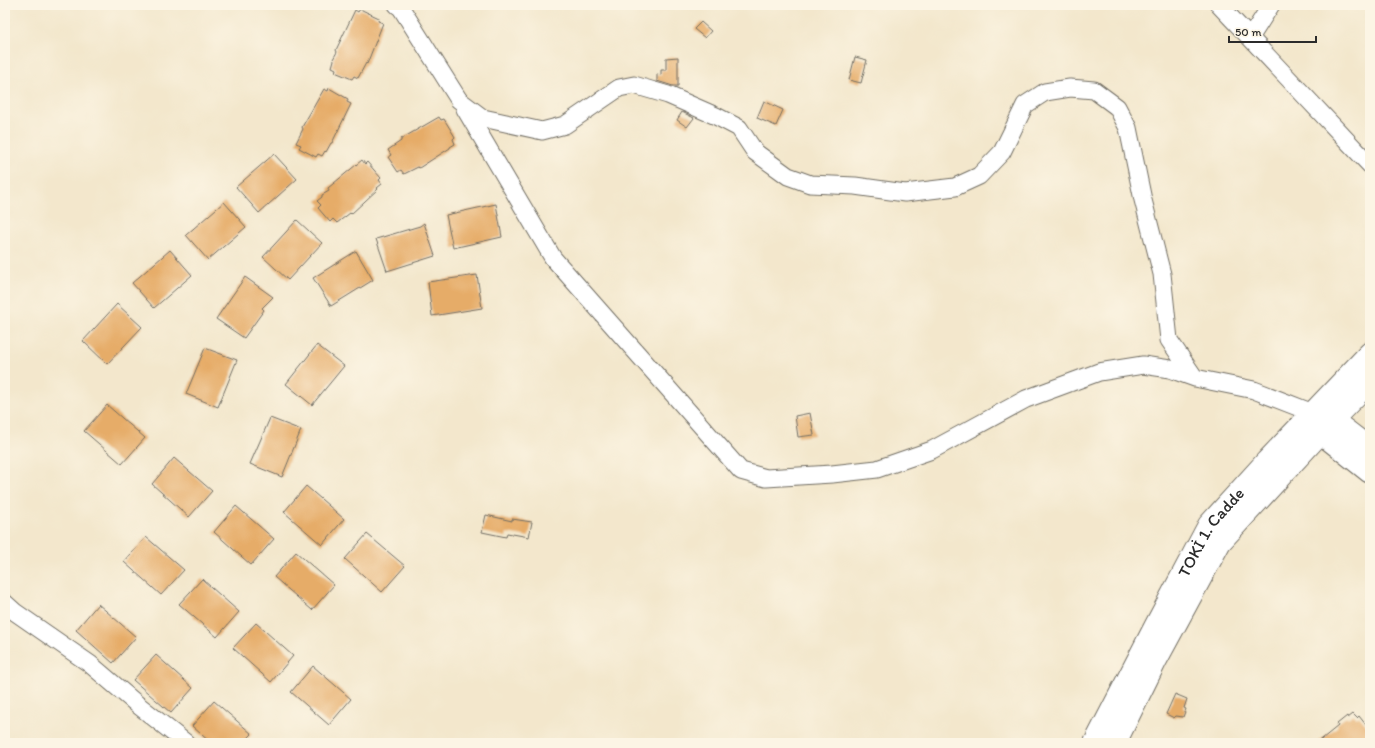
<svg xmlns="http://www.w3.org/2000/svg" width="1375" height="748" font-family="Itim,sans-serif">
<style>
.building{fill:#e6ac68}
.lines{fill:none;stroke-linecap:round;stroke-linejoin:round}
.minor-casing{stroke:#716d63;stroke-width:19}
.major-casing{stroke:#716d63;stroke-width:24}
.minor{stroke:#fff;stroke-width:17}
.major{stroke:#fff;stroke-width:22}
.labels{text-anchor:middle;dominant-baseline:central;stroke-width:4;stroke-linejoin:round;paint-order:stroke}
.street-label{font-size:17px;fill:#2b2b2b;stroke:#fcf5e5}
</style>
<rect width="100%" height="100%" fill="#fcf5e5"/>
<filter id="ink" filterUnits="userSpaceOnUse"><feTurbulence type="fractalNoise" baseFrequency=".025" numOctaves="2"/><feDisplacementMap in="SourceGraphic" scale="8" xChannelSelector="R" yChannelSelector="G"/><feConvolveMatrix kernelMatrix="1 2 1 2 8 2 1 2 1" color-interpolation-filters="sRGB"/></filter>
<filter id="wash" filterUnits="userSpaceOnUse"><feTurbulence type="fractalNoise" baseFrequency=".012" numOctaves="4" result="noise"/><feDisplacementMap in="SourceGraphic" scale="16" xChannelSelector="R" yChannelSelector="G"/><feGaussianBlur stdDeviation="0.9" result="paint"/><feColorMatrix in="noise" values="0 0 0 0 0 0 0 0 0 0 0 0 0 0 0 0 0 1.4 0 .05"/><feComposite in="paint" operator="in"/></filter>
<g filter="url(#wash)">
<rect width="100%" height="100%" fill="#f3e7cc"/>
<g id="blocks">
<!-- building -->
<path class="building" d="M360,9L379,18L378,21L383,23L367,64L366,63L358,78L354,76L352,79L335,72L336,69L332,67L334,60L333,59L337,52L336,50L355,10L358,12Z
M701,22L711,31L705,38L694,29Z
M678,57V86H673L657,81V74L661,75V70H666V58Z
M855,57L867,60L861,83L849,80Z
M329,88L348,99L347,102L351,104L332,143H331L326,152L325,151L322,156L318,154L316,157L299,148L301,145L296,143L303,129L302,127L324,89L328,91Z
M764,101L783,110L776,126L757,118Z
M682,112L694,118L687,127L677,120Z
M439,117L441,120L444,119L455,137L453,139L455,144L450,147V148L419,168L418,167L404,174L401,170L398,172L388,157L391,155L388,150L401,141V139Z
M274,154L297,179L259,213L236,187Z
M362,160L365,164L367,162L381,178L379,180L382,184L377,188L378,189L351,214L350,213L337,223L333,219L330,222L318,208L321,205L317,201L322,197V195L329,191L328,188Z
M224,202L246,227L208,260L186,235Z
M496,204L502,237L453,248L446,215Z
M297,220L322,243L288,280L263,257Z
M424,223L435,256L387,271L376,239L420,226Z
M170,250L192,275L154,308L132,283Z
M356,251L373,280L331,306L313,278Z
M477,275L482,308L432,316L428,282Z
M245,277L273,297L262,308L264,310L244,338L216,319Z
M117,304L142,327L107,364L83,341Z
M317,345L344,366L312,405L286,384Z
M205,348L237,360L218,407L186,394Z
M107,405L145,438L122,464L84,431Z
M810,413L814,435L798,437L795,416Z
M270,418L301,430L282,477L250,464Z
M174,458L212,491L189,517L152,484Z
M306,486L344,519L322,545L284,512Z
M236,506L274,539L251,565L214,532Z
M486,515L512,521V519L532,522L529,537L507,533L506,537L482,532Z
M367,534L405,566L382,592L345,559Z
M146,537L184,570L161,595L124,562Z
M296,552L334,585L312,610L274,577Z
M202,579L239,612L217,637L179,604Z
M98,604L136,637L113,663L76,630Z
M256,623L293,656L271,682L233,648Z
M156,655L193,688L171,713L133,680Z
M313,666L351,699L329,725L291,692Z
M1175,694L1187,699L1184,708L1186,709L1183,717L1176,716L1174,718L1166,714Z
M214,701L252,734L243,743H211L192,726Z
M1353,714L1357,718L1359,716L1370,730V740L1366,743H1317L1338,726L1337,724L1347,716L1348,718Z"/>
</g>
</g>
<g filter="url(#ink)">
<use href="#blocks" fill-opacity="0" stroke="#716d63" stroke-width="1"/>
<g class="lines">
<!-- minor casing -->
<g class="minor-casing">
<path id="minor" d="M397,5L401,8L459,100L483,118L542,131L565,125L619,88L634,85L668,95L716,116L739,128L755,152L788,176L810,184L855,186L905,193L955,187L979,176L1002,152L1025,105L1045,92L1070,88L1094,90L1117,107L1128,128L1143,200L1162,274L1169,340L1195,378L1254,390L1313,413L1321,421
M1219,5L1370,165
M1250,38L1271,5
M465,109L553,258L741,471L766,478L832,474L877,469L932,450L1026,399L1099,372L1143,365L1170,369L1195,378
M5,603L15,612L90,664L138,705L186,743"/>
</g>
<!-- major casing -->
<g class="major-casing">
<g id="major">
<path d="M1332,420L1370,449"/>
<path d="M1321,433L1370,472"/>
<path id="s1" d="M1095,743L1155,627L1209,525L1267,461L1370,353"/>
<path d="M1115,743L1156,660L1220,542L1332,420L1370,381"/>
</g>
</g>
<!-- minor -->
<use href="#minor" class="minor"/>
<!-- major -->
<use href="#major" class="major"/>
</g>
</g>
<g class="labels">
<!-- street labels -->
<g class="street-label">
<text stroke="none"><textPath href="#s1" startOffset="241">TOKİ 1. Cadde</textPath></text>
</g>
</g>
<!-- margin -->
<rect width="1375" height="748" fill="none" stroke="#fcf5e5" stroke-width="20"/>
<!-- scale -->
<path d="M1229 36v6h87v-6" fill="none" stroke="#2b2b2b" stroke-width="2"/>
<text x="1235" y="36" font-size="12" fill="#2b2b2b" stroke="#fcf5e5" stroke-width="3" paint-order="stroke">50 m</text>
</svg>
